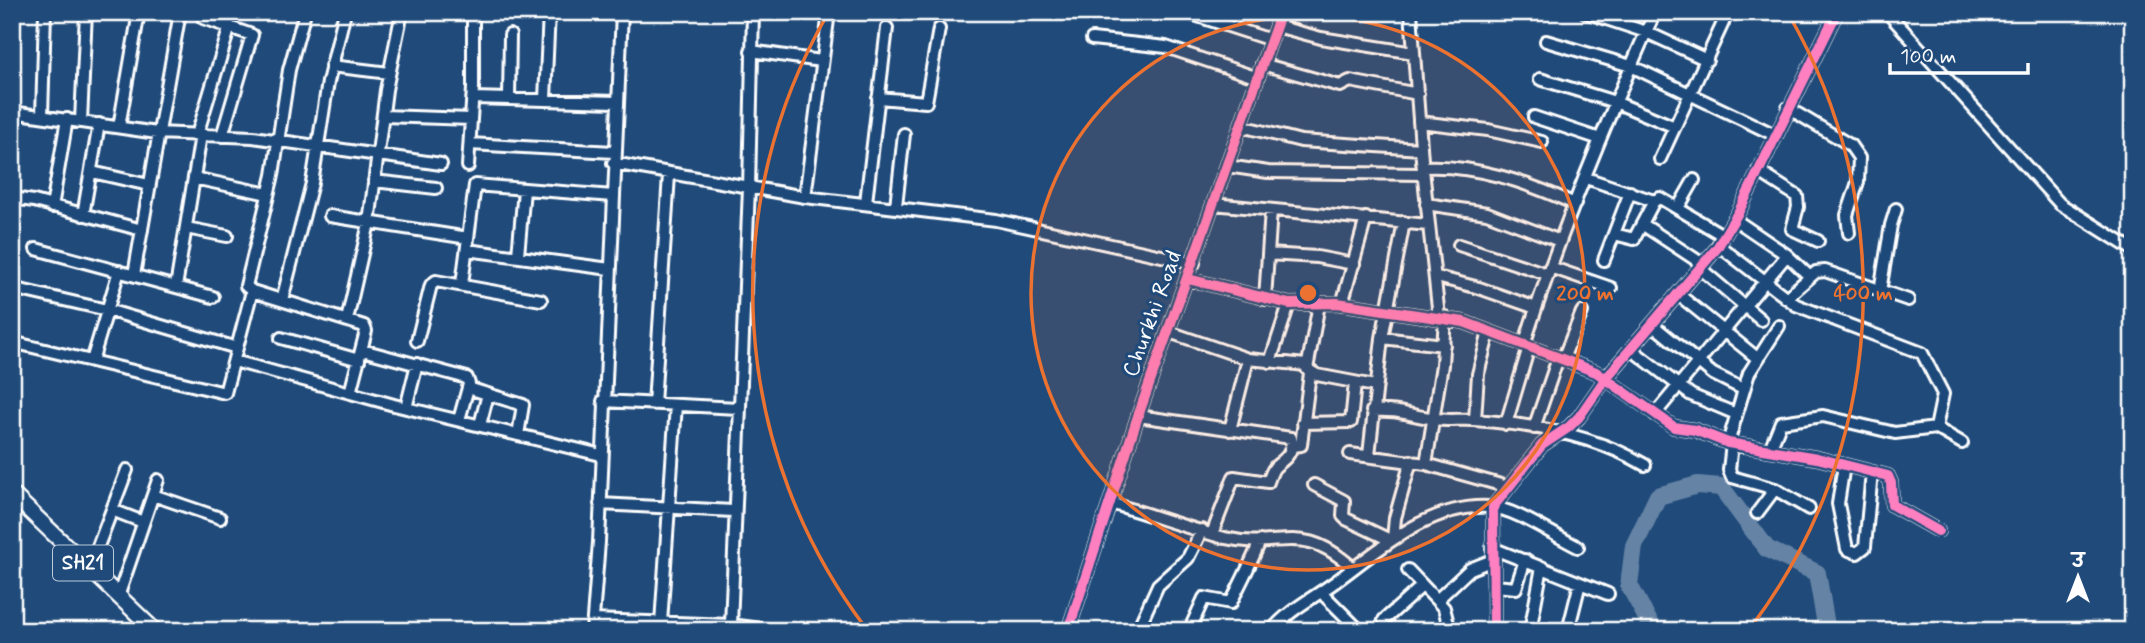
<svg xmlns="http://www.w3.org/2000/svg" width="2145" height="643" font-family="Mynerve,'Playpen Sans Deva',sans-serif">
<style>
.lines{fill:none;stroke-linecap:round;stroke-linejoin:round}
.river{stroke:#6583a4;stroke-width:18}
.minor-casing{stroke:#fff;stroke-width:16}
.major-casing{stroke:#fff;stroke-width:19}
.minor{stroke:#1f4a7a;stroke-width:10}
.major{stroke:#1f4a7a;stroke-width:14}
.cycleway-casing{stroke:#1f4a7a;stroke-width:15}
.cycleway{stroke:#ff80c0;stroke-width:10}
.ring{fill:none;stroke:#eb7230;stroke-width:3.5}
.labels{text-anchor:middle;dominant-baseline:central;stroke-width:6;stroke-linejoin:round;paint-order:stroke}
.shield{fill:#1f4a7a;stroke:#bcc9d7;stroke-width:2}
.shield-label{font-size:21px;font-weight:bold;fill:#fff}
.street-label{font-size:23px;fill:#fff;stroke:#1f4a7a}
.centre{fill:#eb7230;stroke:#1f4a7a;stroke-width:3.5}
.ring-label{font-size:21px;text-anchor:middle;font-weight:bold;fill:#eb7230;stroke:#1f4a7a;stroke-width:6;stroke-linejoin:round;paint-order:stroke}
</style>
<rect width="100%" height="100%" fill="#1f4a7a"/>
<filter id="ink" filterUnits="userSpaceOnUse"><feTurbulence type="fractalNoise" baseFrequency=".0143" numOctaves="2"/><feDisplacementMap in="SourceGraphic" scale="14" xChannelSelector="R" yChannelSelector="G"/><feConvolveMatrix kernelMatrix="1 2 1 2 8 2 1 2 1" color-interpolation-filters="sRGB"/></filter>
<g filter="url(#ink)">
<g class="lines">
<!-- river -->
<path class="river" d="M1654,631L1629,585L1634,546L1658,496L1698,485L1721,487L1767,549L1817,573L1827,631"/>
<!-- minor casing -->
<g class="minor-casing">
<path id="minor" d="M305,12L289,70L273,175L246,286L252,291L364,326L366,331L350,393
M1185,12L1271,40
M1411,12L1422,160L1439,317
M1585,12L1646,32L1707,60
M1887,12L2060,204L2133,250
M203,18L252,35L222,136
M1276,26L1321,38L1414,53
M1092,39L1166,47L1258,78
M1546,41L1631,66L1775,135
M751,51L821,61
M1262,64L1340,86L1350,81L1418,94
M331,66L389,73
M1540,79L1615,102L1675,127
M473,98L617,102
M878,98L926,102L939,29
M509,99L510,35
M545,99L549,12
M1788,108L1850,145L1859,158L1858,182L1847,215L1849,233
M12,112L157,133L253,137L441,164
M42,116L45,12
M383,116L471,119
M1534,117L1600,139
M81,121L86,12
M1419,122L1488,130L1542,142
M1241,126L1301,141L1421,149
M119,127L139,12
M197,135L230,26
M470,144L614,152
M1660,159L1728,12
M613,163L805,197L996,220L1194,263
M468,166L473,88V12
M1227,166L1268,172L1423,174
M1423,167C1475,164 1528,183 1575,204
M1758,171L1797,196L1798,207L1792,229L1818,241
M92,172L149,185
M194,178L268,194
M1586,178L1654,201
M374,181L436,188
M805,197L829,12
M12,198L34,201L142,230
M866,202L887,28
M1213,204L1428,225
M1426,204L1487,213L1560,241
M896,206L904,134
M52,207L67,119
M1678,208L1694,180
M83,215L99,124
M330,216L468,238
M1734,219L1787,255L1810,277
M1642,224L1704,265
M186,228L227,236
M1614,234L1634,239L1654,201L1660,198L1724,236
M1459,245L1547,274
M1718,245L1796,305L1922,353L1943,394L1936,428
M36,249L213,297
M467,250L610,269
M1268,254L1317,257L1354,264
M518,255L524,190
M1604,260L1630,192
M1550,267L1611,288
M1701,269L1761,320
M134,275L180,12
M1437,277L1479,288L1536,308
M1188,279L1289,304L1337,303L1464,322L1596,372L1674,427L1695,430L1728,443L1817,458L1888,476L1891,483L1892,505L1938,531
M462,284L475,185L613,196
M176,287L201,135
M12,288L107,310L237,348
M1880,291L1891,225L1896,209
M1679,295L1757,358
M1786,298L1816,272L1825,271L1908,300
M1265,299L1271,210
M282,300L312,183L328,82L345,12
M1319,304L1307,369L1317,375L1375,386
M1342,304L1366,218
M347,320L369,223L386,90L402,12
M1653,325L1713,374L1743,389
M1169,332L1248,359L1306,365
M281,338L359,360
M1382,338L1444,345
M417,341L431,285L436,281L541,300
M12,342L225,393L252,291
M1524,345C1560,232 1606,121 1655,12
M1631,349L1691,395L1736,414
M362,350L467,378L469,384L459,420
M1563,359L1582,312
M92,361L119,271
M234,361L394,405L601,455
M1270,362L1289,304
M468,388L523,405L518,435
M603,401L738,408
M654,404L669,175
M406,408L417,364
M1372,411C1400,409 1410,416 1436,419C1448,421 1461,419 1474,420C1531,424 1596,436 1645,465
M1655,414L1787,255
M1138,416L1291,438C1294,453 1285,459 1276,466C1272,469 1270,477 1268,482L1234,477L1212,534
M1475,420L1478,374L1489,332
M1303,423L1351,422L1355,383
M1506,424L1529,347
M480,425L488,394
M1534,428L1558,358
M1230,430L1248,359
M1728,443L1749,373L1779,326
M1732,444L1729,470L1732,477L1775,489L1809,509
M1292,446L1301,445L1310,373
M1770,449L1781,422L1823,416L1895,433L1936,428L1962,443
M1350,454L1426,464L1508,487
M1369,455L1382,338L1404,222
M1426,464L1442,365L1445,317
M1844,465L1838,504L1847,549L1857,553L1865,547L1872,472
M1314,485L1344,501L1343,516L1346,519L1390,540
M153,495L220,518
M1110,503C1149,514 1187,528 1225,538C1282,551 1300,520 1353,568
M600,504L733,511
M112,510L143,522
M1757,513L1775,489
M1393,539L1395,518L1411,461
M1492,548L1608,594
M89,570L127,470
M1408,570L1444,608L1450,631
M1495,586L1516,588L1525,560
M1321,592L1360,631
M118,597L158,480
M1437,600L1470,569L1493,560
M593,620L731,625L777,631
M1384,620L1422,586
M661,623L676,405
M731,625L749,188L753,12
M592,631L599,542L622,12
M1068,631L1138,416L1281,12
M1137,631L1158,585L1188,558L1202,530
M1189,631L1204,598L1231,603C1241,581 1251,564 1260,541
M1271,631C1290,609 1312,599 1335,582C1380,549 1430,503 1490,507C1514,508 1555,536 1578,547
M1494,631L1493,507L1542,445L1569,427L1579,417L1606,378L1717,248L1739,211L1837,12
M1530,631L1542,567
M1568,631L1580,583"/>
</g>
<!-- major casing -->
<g class="major-casing">
<path id="major" d="M12,494L155,631"/>
</g>
<!-- minor -->
<use href="#minor" class="minor"/>
<!-- major -->
<use href="#major" class="major"/>
<!-- cycleway casing -->
<g class="cycleway-casing">
<path id="cycleway" d="M1188,279L1289,304L1337,303L1464,322L1596,372L1674,427L1695,430L1728,443L1817,458L1888,476L1891,483L1892,505L1938,531
M1068,631L1138,416L1281,12
M1494,631L1493,507L1542,445L1569,427L1579,417L1606,378L1717,248L1739,211L1837,12"/>
</g>
<!-- cycleway -->
<use href="#cycleway" class="cycleway"/>
</g>
</g>
<!-- distance rings -->
<circle cx="1308" cy="293" r="277" fill="#eb7230" fill-opacity=".12"/>
<g class="ring">
<circle cx="1308" cy="293" r="277"/>
<path d="M865 627A555 555 0 0 1 827 15M1789 15A555 555 0 0 1 1751 627"/>
</g>
<g class="labels">
<!-- shield labels -->
<rect class="shield" x="53" y="545.5" width="60" height="35" rx="5"/>
<g class="shield-label">
<text x="83" y="563">SH21</text>
</g>
<!-- street labels -->
<g class="street-label">
<text transform="translate(1153 314) rotate(-70)">Churkhi Road</text>
</g>
</g>
<circle cx="1308" cy="293" r="10" class="centre"/>
<g class="ring-label">
<text x="1585" y="300">200 m</text>
<text x="1863" y="300">400 m</text>
</g>
<!-- margin -->
<rect width="2145" height="643" fill="none" stroke="#1f4a7a" stroke-width="42"/>
<rect x="21" y="21" width="2103" height="601" fill="none" stroke="#fff" stroke-width="2.5" filter="url(#ink)"/>
<!-- north arrow -->
<g transform="translate(2078 577)" stroke="#1f4a7a" stroke-width="5" paint-order="stroke">
<path d="M0-5L12 26L0 18L-12 26Z" fill="#ffffff"/>
<text y="-10" font-size="19" font-weight="bold" text-anchor="middle" fill="#ffffff">उ</text>
</g>
<!-- scale -->
<path d="M1890 63v10h138v-10" fill="none" stroke="#ffffff" stroke-width="3.5"/>
<text x="1900" y="63" font-size="21" fill="#ffffff" stroke="#1f4a7a" stroke-width="5" paint-order="stroke">100 m</text>
</svg>
